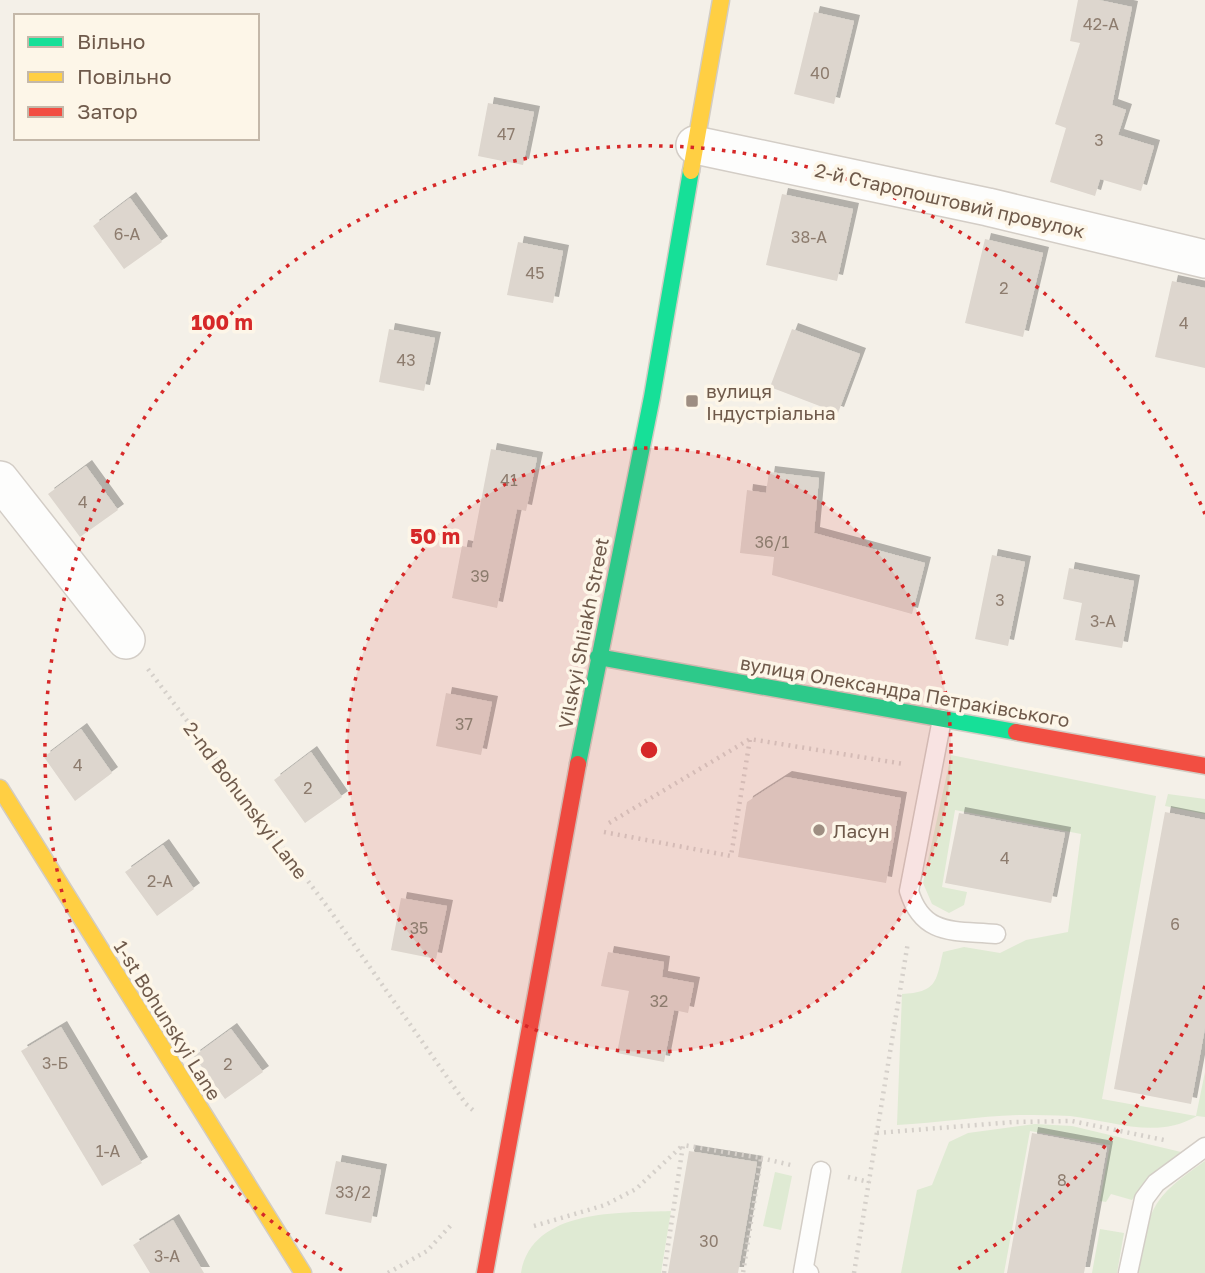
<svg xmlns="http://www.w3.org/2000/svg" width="1205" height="1273" font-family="'Golos Text',sans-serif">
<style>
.green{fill:#dfead3}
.building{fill:#ddd6ce;filter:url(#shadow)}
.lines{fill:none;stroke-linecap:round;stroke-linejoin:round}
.lane-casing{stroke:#d3cdc6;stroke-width:21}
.street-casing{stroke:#d3cdc6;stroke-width:40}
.fast-casing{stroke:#d2ccc3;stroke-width:19}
.slow-casing{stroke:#d2ccc3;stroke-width:19}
.jam-casing{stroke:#d2ccc3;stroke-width:19}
.path{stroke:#d5d0ca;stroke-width:4.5;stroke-dasharray:2 5;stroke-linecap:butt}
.lane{stroke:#fdfdfc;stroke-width:18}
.street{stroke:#fdfdfc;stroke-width:37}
.fast{stroke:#16e098;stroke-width:16}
.slow{stroke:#ffcf43;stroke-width:16}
.jam{stroke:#f24e42;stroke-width:16}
.ring{fill:none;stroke:#d62828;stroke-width:3.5;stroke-dasharray:3.5 7}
.poi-dot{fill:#9e8e82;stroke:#fdf6e8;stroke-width:2.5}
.labels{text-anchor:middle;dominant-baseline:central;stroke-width:7;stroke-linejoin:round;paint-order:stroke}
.number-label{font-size:16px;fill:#8d7c6e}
.street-label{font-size:19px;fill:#6f5a4b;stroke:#fdf6e8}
.poi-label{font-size:19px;fill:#6f5a4b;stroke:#fdf6e8;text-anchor:start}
.centre{fill:#d62828;stroke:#fdf6e8;stroke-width:3.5}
.ring-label{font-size:21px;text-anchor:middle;font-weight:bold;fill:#d62828;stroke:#fdf6e8;stroke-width:7;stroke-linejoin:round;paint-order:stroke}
</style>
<defs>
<filter id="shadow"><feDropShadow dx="6" dy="-6" stdDeviation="0" flood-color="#0004"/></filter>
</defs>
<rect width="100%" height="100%" fill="#f4f0e8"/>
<!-- green -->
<path class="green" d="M951,755L1156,796L1102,1099L1196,1116L1205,1072V1117L1197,1116C1156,1140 1114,1121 1070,1116C1055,1115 1037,1115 1022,1115C980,1116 939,1123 897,1125L902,994C936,992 936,983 943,952L964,947L1000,953L1026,940L1068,932L1081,834L955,810L942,887L967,892L964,905L949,913L932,904L923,883Z
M1168,794L1205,799V814L1165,806Z
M1035,1124L1072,1126L1181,1152L1149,1176L1132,1200L1111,1194L1106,1202L1100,1201L1110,1145L1030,1131L1004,1273H901L917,1190L932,1185L949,1142L968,1133Z
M1205,1161V1273H1138C1149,1208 1150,1199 1205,1161Z
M775,1172L792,1176L781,1230L763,1226Z
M671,1211L661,1273H521C532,1208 620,1213 671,1211Z
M1100,1229L1124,1233L1117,1273H1092Z"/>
<!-- building -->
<path class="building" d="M1078,0H1099L1132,7L1112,105L1126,110L1118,135L1154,146L1141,191L1100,179L1095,196L1050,182L1066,128L1055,124L1080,43L1070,41Z
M814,12L854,21L834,104L794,94Z
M488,103L534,112L523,165L478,156Z
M782,194L853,209L837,281L766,265Z
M130,198L162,242L124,269L93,226Z
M985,239L1043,253L1023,337L965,323Z
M518,242L563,251L553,303L507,295Z
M1172,281L1205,288V368L1155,357Z
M389,329L435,338L424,391L379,382Z
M792,329L860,354L838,413L770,387Z
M491,449L537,458L526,511L517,509L497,608L452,598L462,546L472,548Z
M86,466L118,510L80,537L48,494Z
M769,472L819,478L814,533L925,563L912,614L772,575L774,557L740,553L747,490L766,493Z
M992,555L1025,562L1008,646L975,639Z
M1069,568L1134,581L1122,648L1075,640L1082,603L1063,599Z
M446,693L492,702L481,755L436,746Z
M81,729L112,773L75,801L44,757Z
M311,752L342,797L305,823L274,780Z
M786,777L901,798L886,883L738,857L747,802Z
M1165,812L1205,820V1028L1191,1104L1114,1089Z
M959,813L1065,833L1051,903L945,883Z
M163,845L194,889L157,916L125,872Z
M401,898L447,906L436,959L391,950Z
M608,952L664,962L662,977L694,983L688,1013L674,1010L664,1062L617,1053L629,991L601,986Z
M61,1027L142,1163L102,1186L21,1051Z
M231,1029L263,1072L225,1099L194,1056Z
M1032,1133L1107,1147L1084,1273H1007Z
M689,1151L757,1162L738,1273H668Z
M336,1161L381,1170L371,1223L325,1214Z
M173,1220L204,1273H150L133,1245Z"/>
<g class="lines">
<!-- lane casing -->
<g class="lane-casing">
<path id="lane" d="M942,719L909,891C923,937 955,930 996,934
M809,1273L803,1272L821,1171
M1128,1273L1144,1199L1156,1183L1205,1147"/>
</g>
<!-- street casing -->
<g class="street-casing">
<path id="street" d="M695,145L988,207L1205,259
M0,480L126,640"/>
</g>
<!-- fast casing -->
<g class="fast-casing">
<path id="fast" d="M598,657L1016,732
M578,764L652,397L691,171"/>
</g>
<!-- slow casing -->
<g class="slow-casing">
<path id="slow" d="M691,171L721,0
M0,788L303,1273"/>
</g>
<!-- jam casing -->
<g class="jam-casing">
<path id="jam" d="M1016,732L1205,766
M485,1273L578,764"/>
</g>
<!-- path -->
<path class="path" d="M148,669L329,909L466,1104L475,1112
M609,823L750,739L904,764
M604,832L731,856L750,739
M877,1133L1014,1122L1072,1121L1164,1140
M761,1158L795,1166
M848,1177L869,1182
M534,1226L605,1205L636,1189L683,1145
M388,1273L427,1251L453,1223
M664,1273L683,1145L761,1158L743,1273
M854,1273L908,942"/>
<!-- lane -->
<use href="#lane" class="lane"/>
<!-- street -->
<use href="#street" class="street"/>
<!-- fast -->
<use href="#fast" class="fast"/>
<!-- slow -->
<use href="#slow" class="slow"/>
<!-- jam -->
<use href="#jam" class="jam"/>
</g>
<!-- distance rings -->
<circle cx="649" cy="750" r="302" fill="#d62828" fill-opacity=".12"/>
<g class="ring">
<circle cx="649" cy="750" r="302"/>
<path d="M1205 986A604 604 0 0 1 956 1270M342 1270A604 604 0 1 1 1205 514"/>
</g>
<!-- markers -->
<g class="poi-dot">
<rect x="685" y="394" width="14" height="14" rx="3.5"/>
<circle cx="819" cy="830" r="7"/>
</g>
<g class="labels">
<!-- number labels -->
<g class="number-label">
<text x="1101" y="24">42-А</text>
<text x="820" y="73">40</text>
<text x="506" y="134">47</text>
<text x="1099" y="140">3</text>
<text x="127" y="234">6-А</text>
<text x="809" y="237">38-А</text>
<text x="535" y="273">45</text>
<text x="1004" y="288">2</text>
<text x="1184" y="323">4</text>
<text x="406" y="360">43</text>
<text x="509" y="480">41</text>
<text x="83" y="502">4</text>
<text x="772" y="542">36/1</text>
<text x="480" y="576">39</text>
<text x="1000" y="600">3</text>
<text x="1103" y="621">3-А</text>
<text x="464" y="724">37</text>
<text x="78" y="765">4</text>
<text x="308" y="788">2</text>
<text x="1005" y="858">4</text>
<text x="160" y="881">2-А</text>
<text x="1175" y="924">6</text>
<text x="419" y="928">35</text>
<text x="659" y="1001">32</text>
<text x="55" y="1063">3-Б</text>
<text x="228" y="1064">2</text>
<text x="108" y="1151">1-А</text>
<text x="1062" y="1180">8</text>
<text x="353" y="1192">33/2</text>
<text x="709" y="1241">30</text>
<text x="167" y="1256">3-А</text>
</g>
<!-- street labels -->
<g class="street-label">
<text transform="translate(950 200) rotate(13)">2-й Старопоштовий провулок</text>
<text transform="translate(583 633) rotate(-79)">Vilskyi Shliakh Street</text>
<text transform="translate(905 691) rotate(10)">вулиця Олександра Петраківського</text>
<text transform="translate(246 800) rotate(53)">2-nd Bohunskyi Lane</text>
<text transform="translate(168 1020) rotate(58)">1-st Bohunskyi Lane</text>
</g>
<!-- poi labels -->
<g class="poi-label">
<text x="706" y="390">вулиця<tspan x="706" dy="22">Індустріальна</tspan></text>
<text x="833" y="830">Ласун</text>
</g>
</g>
<circle cx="649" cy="750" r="10" class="centre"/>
<g class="ring-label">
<text x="222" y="330">100 m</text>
<text x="435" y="544">50 m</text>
</g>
<!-- legend -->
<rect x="14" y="14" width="245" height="126" fill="#fdf6e8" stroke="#c4b8a9" stroke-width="2"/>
<rect x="28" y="37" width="35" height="10" fill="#16e098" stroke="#c4b8a9" stroke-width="2"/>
<text x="77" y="49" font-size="21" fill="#6f5a4b">Вільно</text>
<rect x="28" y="72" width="35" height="10" fill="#ffcf43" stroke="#c4b8a9" stroke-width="2"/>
<text x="77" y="84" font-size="21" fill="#6f5a4b">Повільно</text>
<rect x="28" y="107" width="35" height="10" fill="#f24e42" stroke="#c4b8a9" stroke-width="2"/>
<text x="77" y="119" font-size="21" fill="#6f5a4b">Затор</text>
</svg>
